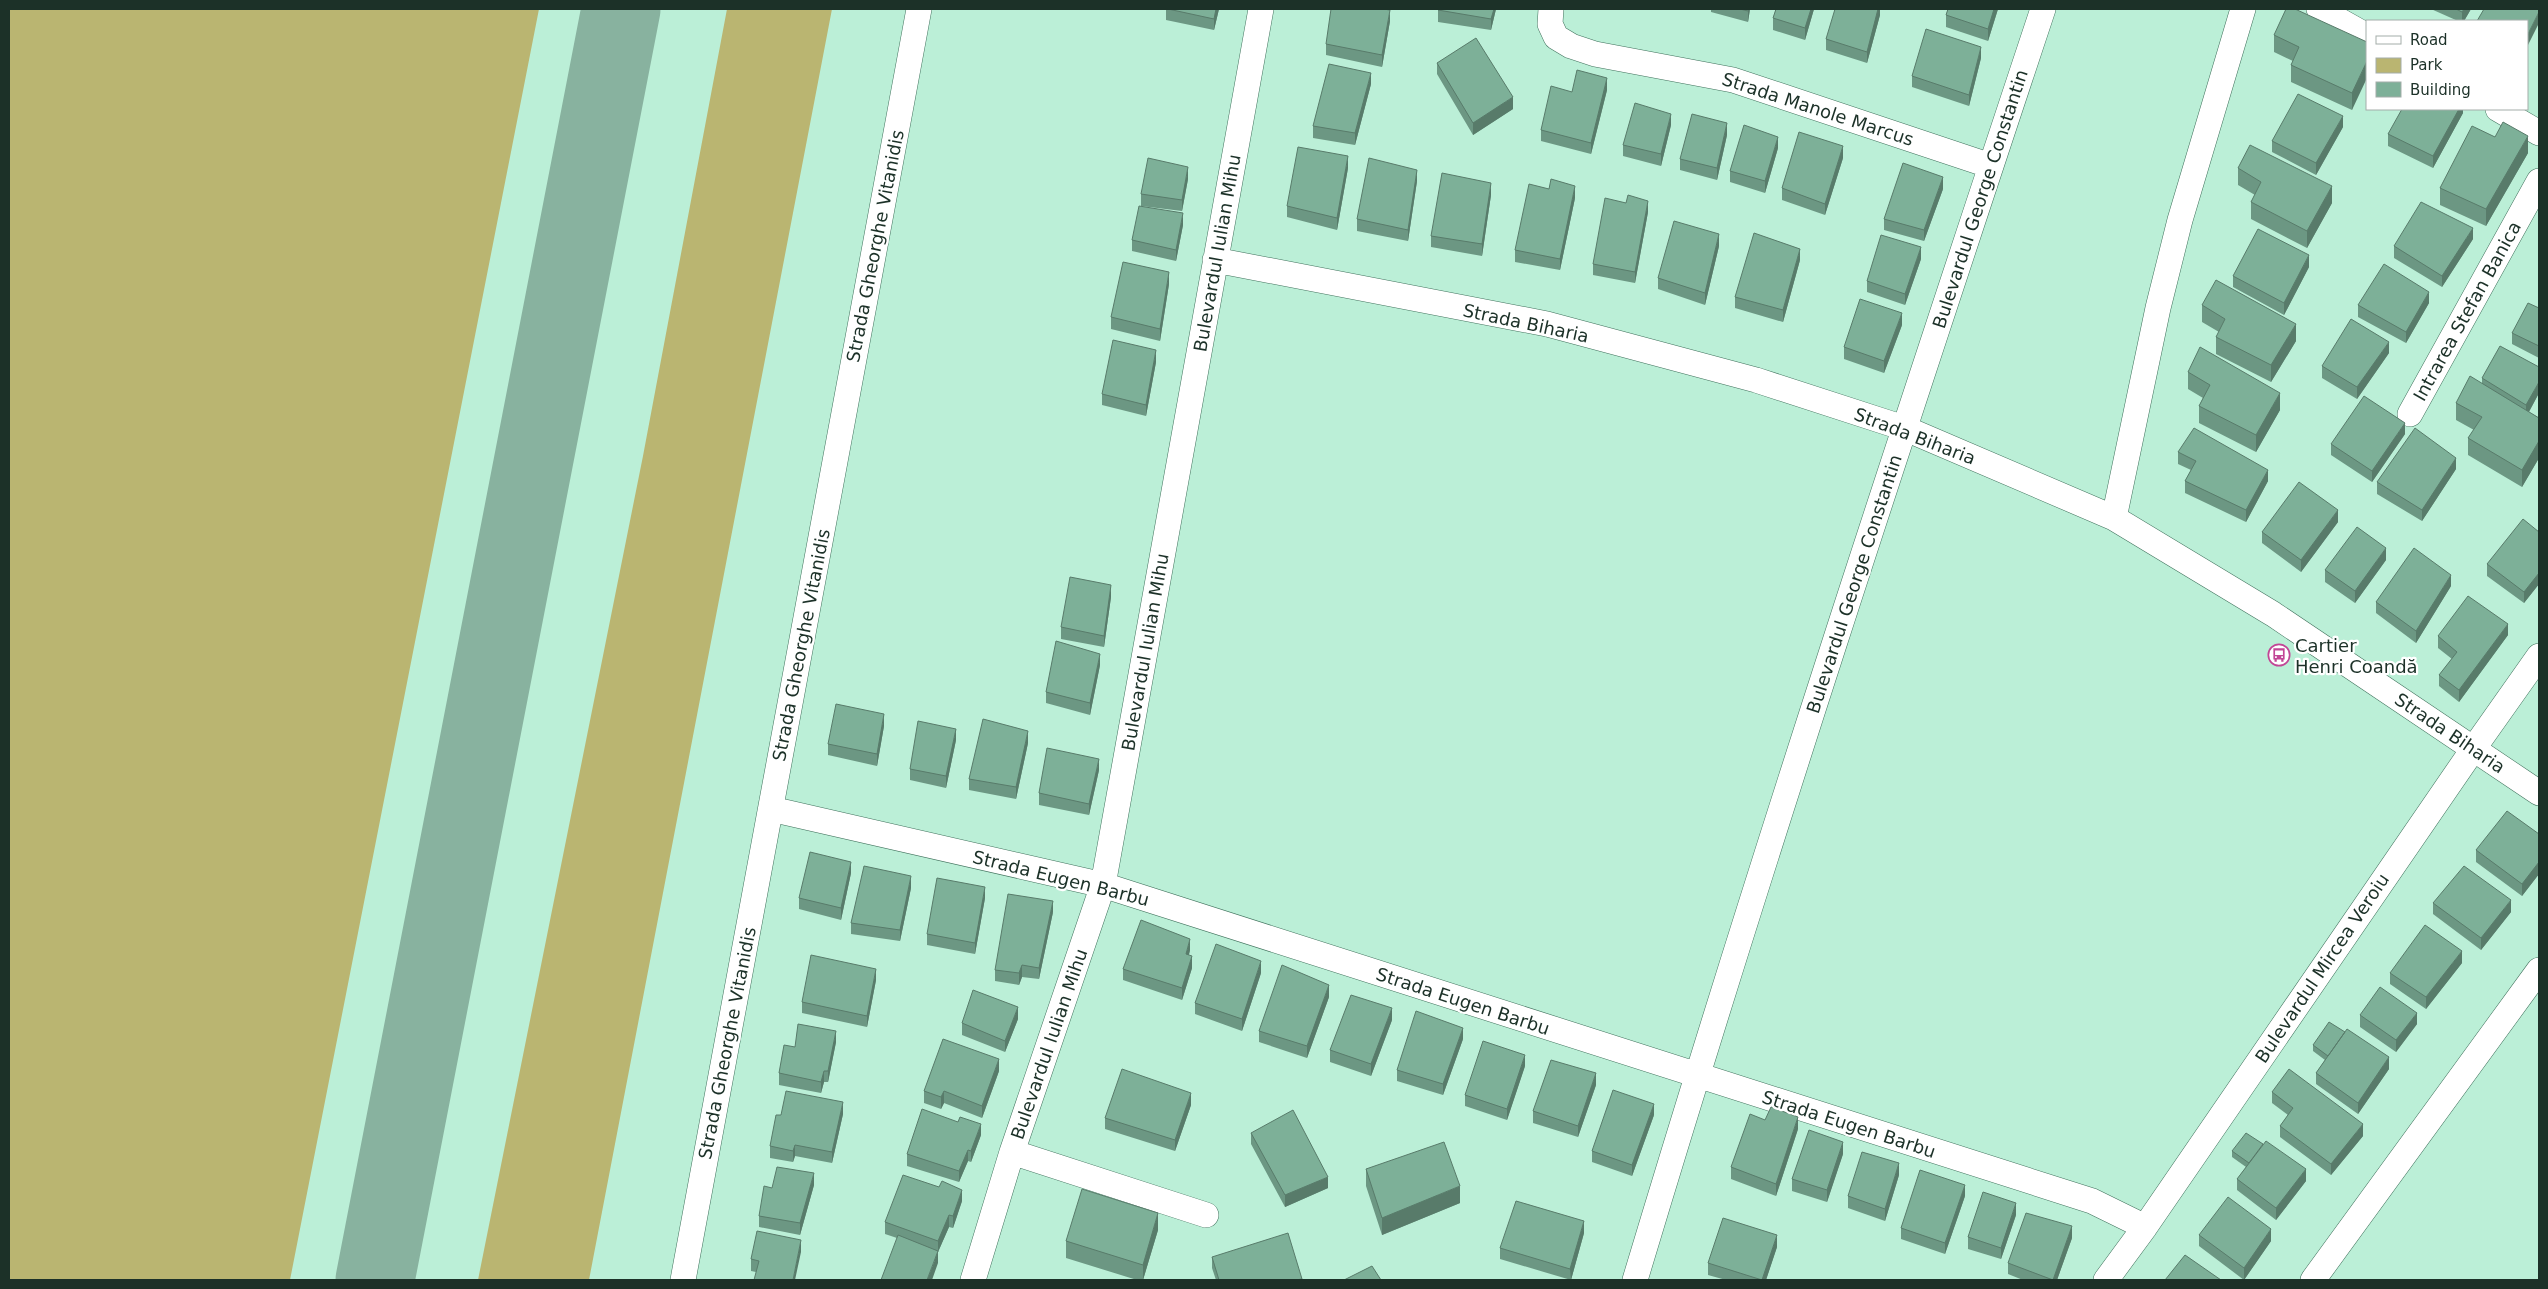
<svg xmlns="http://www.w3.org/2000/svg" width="2548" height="1289" font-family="'DejaVu Sans',sans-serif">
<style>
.green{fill:#bab571}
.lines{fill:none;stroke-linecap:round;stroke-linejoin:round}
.taxiway{stroke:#88b29f;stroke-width:79}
.minor-casing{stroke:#41725d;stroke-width:26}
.minor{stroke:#fff;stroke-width:25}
.wall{fill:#6c9783}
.shaded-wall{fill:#587b6a}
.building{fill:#7db098;stroke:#587b6a}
.labels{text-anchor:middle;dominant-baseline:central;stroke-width:4.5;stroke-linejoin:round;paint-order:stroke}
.street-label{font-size:18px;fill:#1c3128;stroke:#fff}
.poi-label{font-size:18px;fill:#1c3128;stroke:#fff;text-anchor:start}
</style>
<rect width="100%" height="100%" fill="#bbefd7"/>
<!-- green -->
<path class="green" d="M9,9H539L290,1280H9Z
M727,9H832L589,1280H478L643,456Z"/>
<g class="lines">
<!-- taxiway -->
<path class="taxiway" d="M375,1280L621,9"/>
<!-- minor casing -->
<g class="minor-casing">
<path id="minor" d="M1551,9L1550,24L1556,37L1571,46L1595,54L1733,80L1991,166
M2319,9L2367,36
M2498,109L2539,133
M1215,260L1547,324L1756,380L1904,428L2114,518L2273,614L2539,793
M2410,414L2539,181
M2114,518L2158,308L2180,220L2243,9
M771,809L1103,885L2092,1201L2145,1227
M1012,1152L1206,1215
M683,1280L919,9
M973,1280L1012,1152L1103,885L1261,9
M1635,1280C1763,854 1903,431 2043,9
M2106,1280L2145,1227L2474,748L2539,656
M2313,1280L2539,970"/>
</g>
<!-- minor -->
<use href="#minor" class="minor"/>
</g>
<!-- wall -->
<path class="wall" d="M1166,9H1219L1214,30L1166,20Z
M1438,9H1496L1491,30L1438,22Z
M1711,9H1750L1748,22L1711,12Z
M1776,9H1814L1805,40L1773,30V18Z
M1880,9V15L1867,63L1826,50V39Z
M1948,9H1998L1988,41L1946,27V15Z
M2431,9H2471L2464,21H2458Z
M1390,21L1382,67L1326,55V44Z
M2274,35L2367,42L2352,110L2291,82V65L2293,61L2274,52Z
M1981,58L1969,106L1912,87V76Z
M1437,63L1513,109L1473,135L1437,74Z
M1371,84L1355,145L1313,138V126Z
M1607,90L1591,154L1541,141V130L1572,92Z
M2463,109V113L2433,168L2388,146V134Z
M1671,125L1661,166L1623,156V145Z
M2343,127L2316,175L2272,152V141Z
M1727,135L1717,180L1680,170V159Z
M2495,137L2528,153L2486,226L2440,205V188Z
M1778,148L1765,193L1730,182V171Z
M1843,158L1825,215L1782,200V188Z
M1348,168L1337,230L1287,217V206Z
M2238,168L2332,203L2307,248L2251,219V202L2255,195L2238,185Z
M1188,179L1182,211L1141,206V194Z
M1417,181L1408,241L1357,231V219Z
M1943,189L1924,241L1884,230V219Z
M1491,195L1482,256L1431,247V236Z
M1575,198L1560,270L1515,262V250Z
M1648,212L1635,283L1593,275V264Z
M1183,225L1176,261L1132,251V240Z
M2473,239L2442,287L2394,258V246Z
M1719,246L1705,305L1658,289V278Z
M1921,259L1905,305L1867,292V281Z
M1800,260L1783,322L1735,308V297Z
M2309,267L2284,315L2233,287V276Z
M1169,284L1160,341L1111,329V317Z
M2429,303L2406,343L2358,317V305Z
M2202,305L2296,341L2271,382L2216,354V337L2219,332L2202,322Z
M2539,308V358L2512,344V333Z
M1902,325L1884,373L1844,359V347Z
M2389,353L2357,399L2322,378V366Z
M1156,362L1146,416L1102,405V394Z
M2188,372L2280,410L2256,452L2199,423V406L2203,398L2188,389Z
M2482,378L2539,393L2529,412L2539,418V458L2522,487L2468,455V438L2474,430L2456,420V403L2482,383Z
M2405,434L2372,482L2331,455V444Z
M2178,452L2268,481L2246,522L2185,493V481L2191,470L2178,464Z
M2456,469L2422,521L2377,494V482Z
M2338,522L2301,572L2262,543V532Z
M2539,532V584L2524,603L2487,576V564Z
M2386,560L2355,603L2325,582V570Z
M2451,586L2416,643L2376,613V602Z
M1111,597L1104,647L1061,639V627Z
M2508,635L2459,702L2439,686V675L2452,659L2438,648V636Z
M1100,665L1090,715L1046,703V692Z
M884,726L877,766L828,755V744Z
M956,740L946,788L910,780V769Z
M1028,743L1016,799L969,790V779Z
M1099,770L1089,815L1039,805V793Z
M2539,834V874L2522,896L2476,862V850Z
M851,873L841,920L799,909V898Z
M911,888L900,941L851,934V923Z
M985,898L975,954L927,945V934Z
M2433,903L2511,912L2481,950L2433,914Z
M1053,912L1039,979L1022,977L1019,985L995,981V970Z
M1190,950L1189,955L1192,968L1182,1000L1123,980V969Z
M2462,963L2426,1009L2390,984V973Z
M1261,973L1242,1031L1195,1014V1003Z
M876,980L867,1027L802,1013V1002Z
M1329,997L1307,1058L1259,1042V1031Z
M2360,1015L2417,1024L2396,1052L2360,1027Z
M1018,1019L1005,1052L962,1035V1023Z
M1392,1020L1371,1076L1330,1062V1050Z
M1463,1039L1443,1095L1397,1081V1070Z
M836,1042L828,1082H824L821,1093L779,1085V1073L795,1047Z
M2313,1045L2389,1069L2358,1114L2316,1084V1073L2325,1060L2313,1051Z
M1525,1066L1507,1120L1465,1106V1095Z
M999,1071L982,1118L944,1103L941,1109L924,1103V1091Z
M1596,1085L1578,1137L1533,1123V1111Z
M2272,1092L2363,1136L2331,1175L2280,1137V1126L2288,1115L2272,1103Z
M1191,1105L1175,1151L1105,1129V1118Z
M843,1114L832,1163L795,1156L793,1162L770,1158V1146L781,1115Z
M1654,1115L1632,1176L1592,1162V1151Z
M1798,1129L1776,1196L1731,1179V1167Z
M1251,1133L1328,1188L1285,1207L1251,1144Z
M981,1135L971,1162L968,1161L959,1182L907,1166V1154Z
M2232,1151L2306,1181L2276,1220L2237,1190V1179L2246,1167L2232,1157Z
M1843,1154L1827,1202L1792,1191V1179Z
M1366,1169L1460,1203L1382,1235L1366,1186Z
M1899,1175L1885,1221L1848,1208V1196Z
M814,1185L800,1235L759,1227V1216L772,1188Z
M1965,1196L1945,1254L1901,1239V1228Z
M962,1201L953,1228L949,1227L938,1252V1263L897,1238L885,1234V1222Z
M2016,1215L2001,1259L1968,1249V1237Z
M1158,1230L1143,1280H1137L1066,1258V1241Z
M1584,1233L1571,1280L1500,1259V1248Z
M2199,1235L2271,1241L2244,1280L2199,1246Z
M2072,1238L2057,1280H2023L2008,1274V1263Z
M1777,1247L1766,1280H1726L1708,1275V1263Z
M801,1252L756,1272L751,1271V1259Z
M1212,1257L1302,1280H1216L1212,1268Z"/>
<!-- shaded-wall -->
<path class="shaded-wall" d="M1216,9H1219L1214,30V19Z
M1494,9H1496L1491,30V19Z
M1748,9H1750L1748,22Z
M1811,9H1814L1805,40V28Z
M1878,9H1880V15L1867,63V52Z
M1994,9H1998L1988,41V29Z
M2464,9H2471L2464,21H2462V12Z
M1390,10V21L1382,67V55Z
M2539,12V23L2527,47V36Z
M1981,47V58L1969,106V95Z
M2367,61V78L2352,110V93Z
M1371,73V84L1355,145V133Z
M1607,78V90L1591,154V143Z
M1513,97V109L1473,135V123Z
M2459,109H2463V113L2433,168V156Z
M1671,114V125L1661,166V154Z
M2343,116V127L2316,175V163Z
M1727,123V135L1717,180V168Z
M2528,136V153L2486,226V209Z
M1778,137V148L1765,193V181Z
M1843,146V158L1825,215V204Z
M1348,156V168L1337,230V218Z
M1188,167V179L1182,211V200Z
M1417,170V181L1408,241V230Z
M1943,177V189L1924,241V230Z
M1491,183V195L1482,256V244Z
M1575,186V198L1560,270V259Z
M2332,186V203L2307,248V231Z
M1648,201V212L1635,283V272Z
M1183,213V225L1176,261V250Z
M2473,228V239L2442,287V276Z
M1719,234V246L1705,305V293Z
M1921,247V259L1905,305V294Z
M1800,249V260L1783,322V310Z
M2309,255V267L2284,315V303Z
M1169,272V284L1160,341V329Z
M2429,292V303L2406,343V332Z
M1902,313V325L1884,373V361Z
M2296,324V341L2271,382V365Z
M2389,342V353L2357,399V387Z
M1156,350V362L1146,416V405Z
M2539,382V393L2526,417V405Z
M2280,393V410L2256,452V435Z
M2405,423V434L2372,482V471Z
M2539,441V458L2522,487V470Z
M2456,458V469L2422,521V510Z
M2268,470V481L2246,522V510Z
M2338,510V522L2301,572V560Z
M2386,548V560L2355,603V591Z
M2539,573V584L2524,603V592Z
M2451,575V586L2416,643V631Z
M1111,585V597L1104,647V636Z
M2508,624V635L2459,702V690Z
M1100,654V665L1090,715V703Z
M884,714V726L877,766V754Z
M956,729V740L946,788V776Z
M1028,731V743L1016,799V787Z
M1099,759V770L1089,815V804Z
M851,862V873L841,920V908Z
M2539,862V874L2522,896V884Z
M911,876V888L900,941V930Z
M985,887V898L975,954V943Z
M2511,900V912L2481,950V938Z
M1053,901V912L1039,979V968Z
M1190,939V950L1186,965V954Z
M2462,951V963L2426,1009V997Z
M1192,956V968L1182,1000V988Z
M1261,961V973L1242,1031V1019Z
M1022,965V977L1019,985V973Z
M876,969V980L867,1027V1016Z
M1329,985V997L1307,1058V1046Z
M1018,1007V1019L1005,1052V1041Z
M1392,1008V1020L1371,1076V1064Z
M2417,1013V1024L2396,1052V1040Z
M1463,1028V1039L1443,1095V1084Z
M836,1031V1042L828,1082V1071Z
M1525,1055V1066L1507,1120V1109Z
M2389,1057V1069L2358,1114V1103Z
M999,1059V1071L982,1118V1106Z
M824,1071V1082L821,1093V1082Z
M1596,1073V1085L1578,1137V1126Z
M944,1091V1103L941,1109V1097Z
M1191,1093V1105L1175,1151V1140Z
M843,1102V1114L832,1163V1152Z
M1654,1104V1115L1632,1176V1165Z
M1798,1117V1129L1776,1196V1184Z
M981,1124V1135L971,1162V1151Z
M2363,1124V1136L2331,1175V1164Z
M1843,1142V1154L1827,1202V1190Z
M795,1145V1156L793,1162V1151Z
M968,1150V1161L959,1182V1171Z
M1899,1163V1175L1885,1221V1209Z
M2306,1169V1181L2276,1220V1208Z
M814,1173V1185L800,1235V1223Z
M1328,1177V1188L1285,1207V1195Z
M1965,1185V1196L1945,1254V1243Z
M1460,1186V1203L1382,1235V1218Z
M962,1190V1201L953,1228V1216Z
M2016,1203V1215L2001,1259V1248Z
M1158,1213V1230L1143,1280V1265Z
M949,1215V1227L938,1252V1263L932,1280H927L938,1252V1241Z
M1584,1221V1233L1571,1280L1570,1269Z
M2072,1226V1238L2057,1280H2053Z
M2271,1229V1241L2244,1280V1268Z
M1777,1235V1247L1766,1280H1762Z
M801,1240V1252L795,1280H793Z"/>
<!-- building -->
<path class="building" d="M1168,9H1216L1214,19Z
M1331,9H1383L1390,10L1382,55L1326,44Z
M1438,9H1494L1491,19L1438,10Z
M1740,9H1748V11Z
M1776,9H1811L1805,28L1773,18Z
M1835,9H1878L1867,52L1826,39Z
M1948,9H1994L1988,29L1946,15Z
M2286,9H2295L2367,42V61L2352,93L2291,65L2299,47L2274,35Z
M2456,9H2464L2462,12Z
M2484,9H2539V12L2527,36V21H2477Z
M1926,29L1981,47L1969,95L1912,76Z
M1476,38L1513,97L1473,123L1437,63Z
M1329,64L1371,73L1355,133L1313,126Z
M1577,70L1607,78L1591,143L1541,130L1551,86L1572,92Z
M2298,94L2343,116L2316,163L2272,141Z
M1635,103L1671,114L1661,154L1623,145Z
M2402,109H2459L2433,156L2388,134Z
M1692,114L1727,123L1717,168L1680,159Z
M2503,122L2528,136L2486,209L2440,188L2472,126L2495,137Z
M1744,125L1778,137L1765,181L1730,171Z
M1799,132L1843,146L1825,204L1782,188Z
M2250,145L2332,186L2307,231L2251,202L2261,182L2238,168Z
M1298,147L1348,156L1337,218L1287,206Z
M1148,158L1188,167L1182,200L1141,194Z
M1369,158L1417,170L1408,230L1357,219Z
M1903,163L1943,177L1924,230L1884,219Z
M1442,173L1491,183L1482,244L1431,236Z
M1551,179L1575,186L1560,259L1515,250L1529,184L1549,189Z
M1628,195L1648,201L1635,272L1593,264L1605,198L1626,203Z
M2421,202L2473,228L2442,276L2394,246Z
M1139,206L1183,213L1176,250L1132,240Z
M1674,221L1719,234L1705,293L1658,278Z
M2258,229L2309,255L2284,303L2233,276Z
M1754,233L1800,249L1783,310L1735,297Z
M1881,235L1921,247L1905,294L1867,281Z
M1123,262L1169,272L1160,329L1111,317Z
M2384,264L2429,292L2406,332L2358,305Z
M2216,280L2296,324L2271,365L2216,337L2225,319L2202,305Z
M1860,299L1902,313L1884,361L1844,347Z
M2528,303L2539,308V346L2512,333Z
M2351,319L2389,342L2357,387L2322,366Z
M1113,340L1156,350L1146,405L1102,394Z
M2500,346L2539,367V382L2526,405L2482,378Z
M2200,347L2280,393L2256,435L2199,406L2210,385L2188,372Z
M2470,376L2539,418V441L2522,470L2468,438L2482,417L2456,403Z
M2364,396L2405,423L2372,471L2331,444Z
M2194,428L2268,470L2246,510L2185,481L2196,461L2178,452Z
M2415,428L2456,458L2422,510L2377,482Z
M2299,482L2338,510L2301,560L2262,532Z
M2523,519L2539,532V573L2524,592L2487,564Z
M2357,527L2386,548L2355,591L2325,570Z
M2414,548L2451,575L2416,631L2376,602Z
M1070,577L1111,585L1104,636L1061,627Z
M2468,596L2508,624L2459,690L2439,675L2457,652L2438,636Z
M1056,641L1100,654L1090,703L1046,692Z
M836,704L884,714L877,754L828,744Z
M983,719L1028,731L1016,787L969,779Z
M918,721L956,729L946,776L910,769Z
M1047,748L1099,759L1089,804L1039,793Z
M2507,811L2539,834V862L2522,884L2476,850Z
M810,852L851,862L841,908L799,898Z
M864,866L911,876L900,930L851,923Z
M2464,866L2511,900L2481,938L2433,903Z
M937,878L985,887L975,943L927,934Z
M1008,894L1053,901L1039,968L1022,965L1019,973L995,970Z
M1141,920L1190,939L1186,954L1192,956L1182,988L1123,969Z
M2425,925L2462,951L2426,997L2390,973Z
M1216,944L1261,961L1242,1019L1195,1003Z
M811,955L876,969L867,1016L802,1002Z
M1282,965L1329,985L1307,1046L1259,1031Z
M2380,987L2417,1013L2396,1040L2360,1015Z
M973,990L1018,1007L1005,1041L962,1023Z
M1351,995L1392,1008L1371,1064L1330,1050Z
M1416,1011L1463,1028L1443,1084L1397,1070Z
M2329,1022L2345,1032L2328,1056L2313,1045Z
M798,1024L836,1031L828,1071H824L821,1082L779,1073L784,1045L795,1047Z
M2347,1029L2389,1057L2358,1103L2316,1073Z
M943,1039L999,1059L982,1106L944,1091L941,1097L924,1091Z
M1483,1041L1525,1055L1507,1109L1465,1095Z
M1551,1060L1596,1073L1578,1126L1533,1111Z
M1122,1069L1191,1093L1175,1140L1105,1118Z
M2289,1069L2363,1124L2331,1164L2280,1126L2293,1108L2272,1092Z
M1613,1090L1654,1104L1632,1165L1592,1151Z
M786,1091L843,1102L832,1152L795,1145L793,1151L770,1146L776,1115H781Z
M1771,1107L1798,1117L1776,1184L1731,1167L1750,1114L1765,1120Z
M922,1109L958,1122L960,1117L981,1124L971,1151L968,1150L959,1171L907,1154Z
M1293,1110L1328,1177L1285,1195L1251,1133Z
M1809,1130L1843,1142L1827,1190L1792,1179Z
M2246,1133L2263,1144L2249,1163L2232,1151Z
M2266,1141L2306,1169L2276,1208L2237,1179Z
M1444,1142L1460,1186L1382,1218L1366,1169Z
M1862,1152L1899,1163L1885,1209L1848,1196Z
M777,1167L814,1173L800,1223L759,1216L764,1186L772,1188Z
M1920,1170L1965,1185L1945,1243L1901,1228Z
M903,1175L939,1187L942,1181L962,1190L953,1216L949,1215L938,1241L885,1222Z
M1082,1189L1158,1213L1143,1265L1066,1241Z
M1983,1192L2016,1203L2001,1248L1968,1237Z
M2228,1197L2271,1229L2244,1268L2199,1235Z
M1516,1201L1584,1221L1570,1269L1500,1248Z
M2026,1213L2072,1226L2053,1280L2008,1263Z
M1723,1218L1777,1235L1762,1280L1708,1263Z
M757,1231L801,1240L793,1280H754L759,1261L751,1259Z
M1288,1233L1302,1279L1296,1280H1219L1212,1257Z
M898,1235L938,1251L927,1280H881Z
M2185,1255L2221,1280H2165Z
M1372,1266L1381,1280H1344Z"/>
<!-- icons -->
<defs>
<g id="bus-ring" transform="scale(1.125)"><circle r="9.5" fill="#fff" stroke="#c24696" stroke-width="1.5"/><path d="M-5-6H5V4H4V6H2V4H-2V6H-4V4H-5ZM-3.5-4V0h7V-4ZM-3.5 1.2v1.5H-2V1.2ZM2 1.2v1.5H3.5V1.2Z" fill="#c24696"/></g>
</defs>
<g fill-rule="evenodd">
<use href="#bus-ring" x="2279" y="655"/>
</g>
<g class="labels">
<!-- street labels -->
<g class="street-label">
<text transform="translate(1818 109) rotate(18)">Strada Manole Marcus</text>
<text transform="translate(1980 199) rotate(-72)">Bulevardul George Constantin</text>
<text transform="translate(875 246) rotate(-79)">Strada Gheorghe Vitanidis</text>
<text transform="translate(1217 253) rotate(-80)">Bulevardul Iulian Mihu</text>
<text transform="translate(2467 311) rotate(-61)">Intrarea Stefan Banica</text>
<text transform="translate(1526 323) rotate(12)">Strada Biharia</text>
<text transform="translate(1915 436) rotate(21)">Strada Biharia</text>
<text transform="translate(1854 584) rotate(-72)">Bulevardul George Constantin</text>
<text transform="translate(801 645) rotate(-79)">Strada Gheorghe Vitanidis</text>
<text transform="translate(1145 652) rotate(-80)">Bulevardul Iulian Mihu</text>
<text transform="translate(2450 733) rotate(34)">Strada Biharia</text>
<text transform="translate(1061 878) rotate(14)">Strada Eugen Barbu</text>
<text transform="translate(2322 968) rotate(-56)">Bulevardul Mircea Veroiu</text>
<text transform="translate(1463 1001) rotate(18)">Strada Eugen Barbu</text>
<text transform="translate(727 1043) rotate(-79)">Strada Gheorghe Vitanidis</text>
<text transform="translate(1049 1044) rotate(-71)">Bulevardul Iulian Mihu</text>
<text transform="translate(1849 1124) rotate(18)">Strada Eugen Barbu</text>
</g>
<!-- poi labels -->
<g class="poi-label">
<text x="2295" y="645">Cartier<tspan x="2295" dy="21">Henri Coandă</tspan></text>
</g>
</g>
<!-- border -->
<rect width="2548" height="1289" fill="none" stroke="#1c3128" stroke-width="20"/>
<!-- legend -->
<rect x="2366" y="20" width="162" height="90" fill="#ffffff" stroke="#a4ada9"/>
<rect x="2376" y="36" width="25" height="8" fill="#ffffff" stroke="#a4ada9"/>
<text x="2410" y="45" font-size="15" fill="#1c3128">Road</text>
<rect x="2376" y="58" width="25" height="15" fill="#bab571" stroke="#a4ada9"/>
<text x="2410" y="70" font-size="15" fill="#1c3128">Park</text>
<rect x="2376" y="82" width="25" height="15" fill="#7db098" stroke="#a4ada9"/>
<text x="2410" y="95" font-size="15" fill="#1c3128">Building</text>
</svg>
